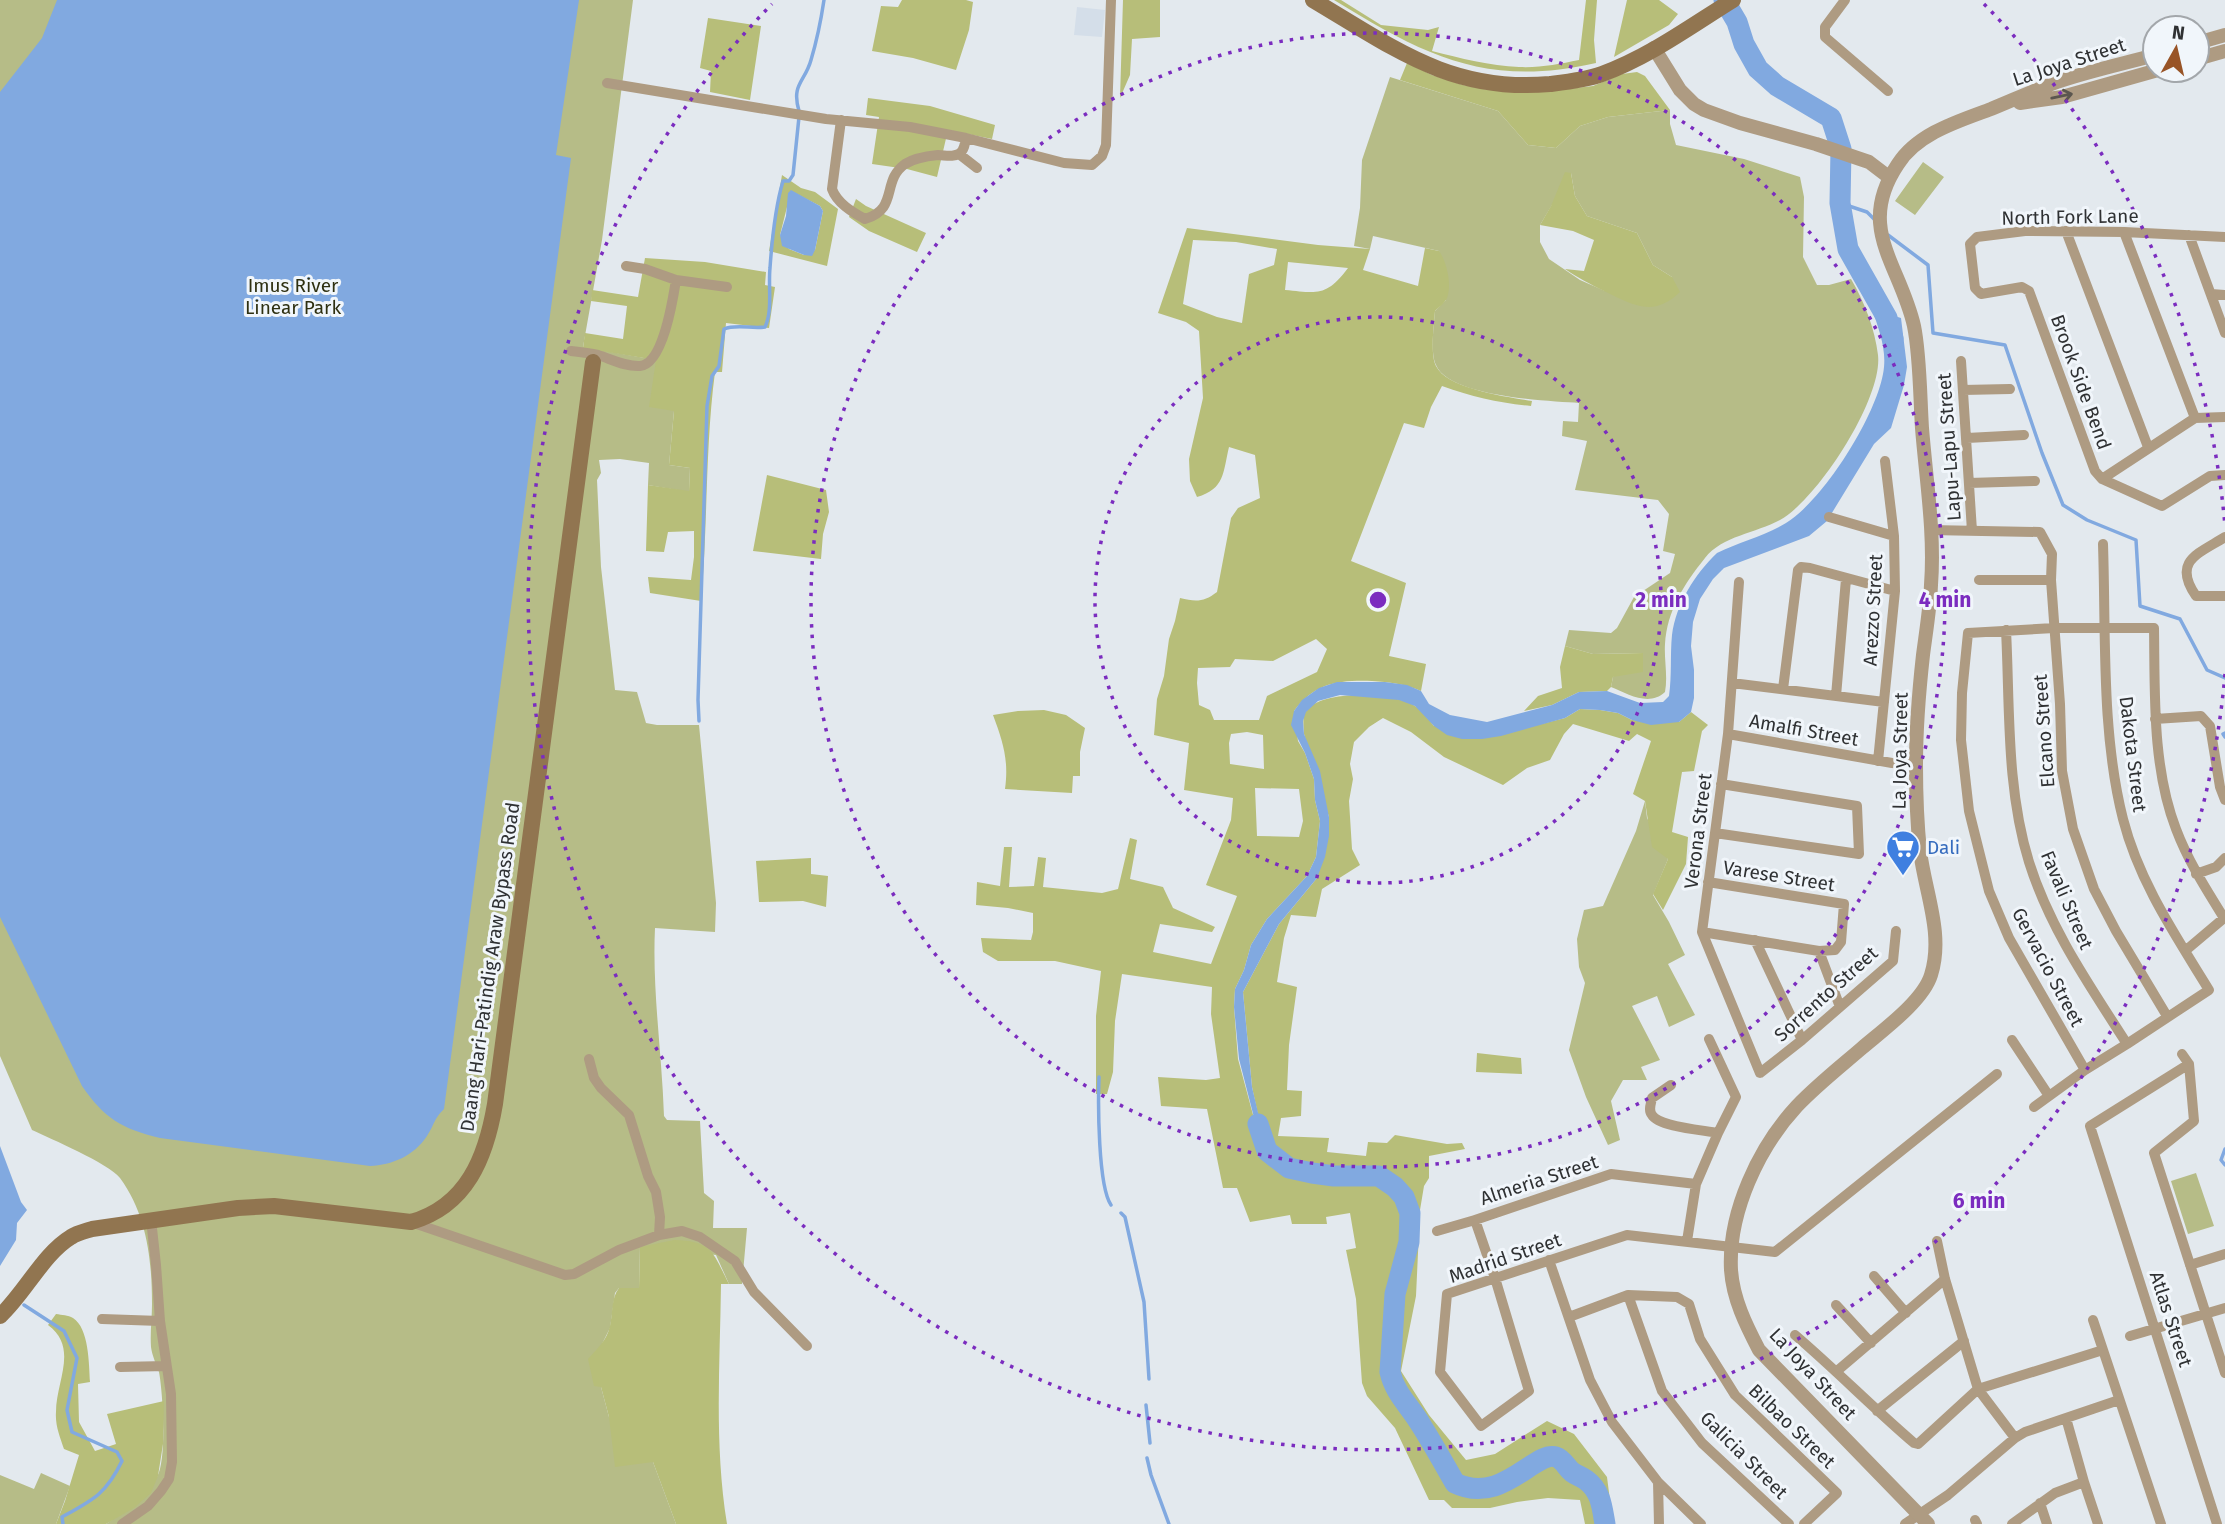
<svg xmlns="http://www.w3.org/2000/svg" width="2225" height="1524" font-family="'Fira Sans',sans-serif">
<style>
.built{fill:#d4dee9}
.green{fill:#b6bc87;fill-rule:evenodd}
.forest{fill:#b7be79;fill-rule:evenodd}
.water{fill:#81a9e0}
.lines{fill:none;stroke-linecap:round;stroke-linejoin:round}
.stream{stroke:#81a9e0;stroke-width:3.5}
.river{stroke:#81a9e0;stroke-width:21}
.minor{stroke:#ae9b82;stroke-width:10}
.tertiary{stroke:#ae9b82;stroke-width:14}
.secondary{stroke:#917550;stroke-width:16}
.oneway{stroke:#5b564f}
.ring{fill:none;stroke:#7b2cbf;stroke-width:3.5;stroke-dasharray:3.5 7}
.labels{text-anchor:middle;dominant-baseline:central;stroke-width:6;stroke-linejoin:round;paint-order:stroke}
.street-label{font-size:19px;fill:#2f3133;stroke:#f1f6fb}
.park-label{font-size:19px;fill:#2e3011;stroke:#f1f6fb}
.shop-label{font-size:19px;fill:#366cbe;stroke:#f1f6fb;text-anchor:start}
.centre{fill:#7b2cbf;stroke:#f1f6fb;stroke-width:3.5}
.ring-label{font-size:21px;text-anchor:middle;font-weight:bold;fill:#7b2cbf;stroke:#f1f6fb;stroke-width:6;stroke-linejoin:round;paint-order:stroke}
</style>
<rect width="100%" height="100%" fill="#e3e9ee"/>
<!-- built -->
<path class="built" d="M1077,7L1105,10L1102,37L1074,35Z"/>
<!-- green -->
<path class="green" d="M0,0H633L602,240L583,347L656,360L674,411L669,465L690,468L689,492L648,485L649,463L620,459L599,460L601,473L597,480L601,567L615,690L637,692L646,723L657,725H699L716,903L715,932L655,928C652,990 662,1054 664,1116L667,1120L700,1121L704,1193L714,1201L713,1228H747L742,1284H729L716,1255L640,1247L639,1289L619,1288L615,1293L610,1328L602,1344L601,1387L609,1417L653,1462L676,1524H106C115,1519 152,1486 157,1477C167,1460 163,1393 159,1372C156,1364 152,1355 151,1347C150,1333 152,1318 152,1304C152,1260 147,1215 120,1178C108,1163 51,1139 32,1130L0,1056Z
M1390,77L1498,111L1528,145L1556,148L1580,126L1608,117L1670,110V124L1676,145L1744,159L1800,177L1804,197L1803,257L1817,285H1829L1851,279C1864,301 1875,329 1878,355C1883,398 1818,499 1780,520C1756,533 1722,536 1705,558C1684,584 1667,611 1665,644C1664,660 1668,676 1665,692C1649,707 1628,694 1611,687L1613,677L1643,653L1593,654L1565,646L1569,630L1611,633L1617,628L1634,597L1670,573L1675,554L1663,551L1669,514L1658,500L1575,490L1587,441L1562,436L1563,421L1578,422L1579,403C1548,401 1449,397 1436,365C1430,353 1434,325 1435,311L1446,300L1439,251L1373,236L1370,249L1354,246L1360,208L1362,160ZM1571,173L1575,196L1587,216L1637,233L1653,265L1672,277L1605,291L1580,280L1549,259L1540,242V225Z
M1923,162L1944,177L1915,215L1895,201Z
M1645,801L1647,818L1668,859L1653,895L1669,922L1685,955L1668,964L1695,1015L1669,1027L1657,996L1632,1006L1660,1060L1641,1067L1647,1080H1623L1611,1101L1620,1140L1608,1145L1586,1097L1569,1050L1585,983L1579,967L1577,939L1584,910L1603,906L1636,831Z
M2196,1173L2214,1226L2188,1234L2171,1181Z
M41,1473L70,1486L56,1524H0V1475L34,1489Z"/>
<!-- forest -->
<path class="forest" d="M902,0H966L973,2L969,30L956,70L913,58L872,51L881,6L898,7Z
M1123,0H1160V37L1132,39L1130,75L1120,98Z
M1334,0H1341L1381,25L1428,30L1439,27L1432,51C1460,58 1490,66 1519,67C1540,68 1559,64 1579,60L1586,0H1597L1594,40L1596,63C1487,88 1425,56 1334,0Z
M1627,0H1659L1678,14L1669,25L1614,57Z
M708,18L761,26L750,100L710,92L711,71L700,68Z
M1407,63L1432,75L1463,85L1489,90H1558L1593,86L1622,74L1637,72L1645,76L1670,110L1608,117L1580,126L1556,148L1528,145L1498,111L1400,80Z
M868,98L930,106L995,125L992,139L948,130L937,177L907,169L872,164L879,117L866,115Z
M1565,172L1571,173L1575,196L1587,216L1637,233L1653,265L1672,277L1680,292C1653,318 1633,305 1604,291C1590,284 1578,278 1565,269L1584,271L1594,240L1573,231L1540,225L1551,206Z
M782,175L801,188L815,192L838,209L827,266L769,251ZM791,191L820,206L823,211L815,250L804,255L789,249L780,235Z
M856,199L866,206L926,233L917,252L869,231L849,217Z
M1187,228L1318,245L1370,249L1363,270L1418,286L1425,248L1439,251C1447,262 1452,285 1447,298C1445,303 1439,307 1435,311C1434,325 1430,354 1436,366C1447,389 1508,397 1532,401L1531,406C1499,403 1473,397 1442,386L1431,407L1424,428L1404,423L1351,561L1406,583L1389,656L1426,664L1421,691C1405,684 1389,682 1372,681C1338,680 1315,683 1294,711L1298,741L1305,753L1314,779L1315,800L1320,821L1316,857L1307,876L1267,919L1251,945L1244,970L1235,989L1234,1007L1238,1059L1259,1137L1265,1147L1252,1087L1243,992L1279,924L1317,878L1329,817L1304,734C1304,728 1302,718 1305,712C1320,689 1394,692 1415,706C1422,710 1428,719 1434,726L1541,724L1565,718L1580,709L1600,710L1618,713L1632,720L1679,722L1691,712L1708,725L1702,731L1694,771L1682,772L1672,832L1688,837L1686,864L1663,910L1653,894L1668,859L1652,847L1645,801L1633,794L1651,741L1637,734L1629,741L1573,724L1564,734L1550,760L1527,768L1503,785L1444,757L1411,732L1383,718L1369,727L1354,742L1350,764L1353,779L1349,801L1352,849L1360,865L1322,889L1316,917L1291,915L1284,938L1277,982L1297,987L1289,1045L1287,1090L1302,1091L1301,1116L1281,1118L1278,1136L1329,1138L1327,1152L1366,1156L1368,1142L1387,1143L1395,1135L1447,1144L1462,1143L1465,1149L1429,1156V1178L1424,1186L1420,1210L1416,1296L1401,1371L1429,1415L1466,1460L1495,1454L1547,1421L1574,1434L1607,1477L1613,1524H1585L1580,1500L1548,1498L1517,1502L1490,1508H1452L1444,1500H1429L1395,1428L1367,1396L1362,1383L1356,1299L1346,1250L1356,1248L1350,1213L1326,1217L1327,1224H1292L1290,1215L1250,1222L1237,1188H1223L1207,1109L1161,1106L1158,1077L1206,1080L1220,1078L1211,1014L1212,987L1122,974L1115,1021L1113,1072L1107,1094H1096V1016L1101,971L1055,961H998L983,952L981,938L1031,940L1033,932V913L1008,908L976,905L977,882L1000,886L1004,847H1012L1009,887L1034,886L1038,857L1046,858L1043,887L1102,893L1118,889L1130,838L1137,840L1130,879L1163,887L1173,908L1215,927L1212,932L1160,924L1153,952L1211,964L1237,896L1206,885L1231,820L1233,798L1184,790L1189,743L1154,735L1157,699L1164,676L1169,639L1175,621L1180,598C1196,602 1204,602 1217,592L1231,518L1238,508L1260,498L1255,455L1229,447C1223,472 1225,489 1197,497L1190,481L1189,459L1203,398L1199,331L1186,322L1158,313ZM1193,240L1236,242L1277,249L1274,265L1249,274L1242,323L1217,317L1183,304ZM1288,262L1348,268C1326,297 1318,293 1285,290ZM1316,639L1327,649L1317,672L1267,696L1259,720H1214L1210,710L1199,705L1197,683L1198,668L1230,667L1235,659L1273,661ZM1247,732L1263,735L1264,769L1230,764L1229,743L1231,734ZM1255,788L1299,789L1303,821L1299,837L1257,836Z
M645,258L705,262L766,272L765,285L775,287L769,328L726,323L722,372H715C705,448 708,525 701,601L650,593L648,577L691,580L694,557V531L668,532L664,552L646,551L648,485L689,491L690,468L669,465L674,411L649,407L656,360L583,348L585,333L623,339L627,306L591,301L592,290L638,297Z
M767,475L826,490L829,512L823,534L821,559L753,551Z
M1565,646L1593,654L1643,653V672L1613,677L1611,687L1607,691L1579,692L1552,705L1524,711L1538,696L1562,688L1560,667Z
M1044,710L1066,715L1085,728L1080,752V776H1073L1072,793L1005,789C1009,760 1003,742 993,715L1018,711Z
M811,858V874L828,876L826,907L803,901L759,902L756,861Z
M1477,1053L1521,1058L1522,1074L1476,1072Z
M674,1240C713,1241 713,1253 729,1284H721C720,1364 714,1444 727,1524H676L653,1462L615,1467L609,1417L601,1387L594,1386L588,1359C597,1349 607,1340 610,1326C613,1313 611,1298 619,1288H639L640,1247Z
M56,1314C62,1315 68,1315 73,1318C89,1328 89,1364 90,1382L78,1384L79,1422L95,1451L116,1444L107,1414L164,1401L163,1444L158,1476L151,1493L134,1508L106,1524H56L65,1501L79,1455L64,1449C60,1437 55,1425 56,1412C56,1381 79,1348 48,1325Z"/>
<!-- water -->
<path class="water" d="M57,0H579L556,155L571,158L444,1109C433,1120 435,1124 427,1136C414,1156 392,1165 370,1166L160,1138C122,1129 104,1118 82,1086L0,917V92L42,38Z
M791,190L820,206L823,211L815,250L812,256L804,255L782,246L780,235L786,216L788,193Z
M1872,309L1901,318L1907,367L1904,385L1891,428L1874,444L1827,521L1809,536L1724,568L1713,579L1700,599L1693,622L1691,646L1694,670V698L1691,712L1679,722L1651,725L1632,720L1618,713L1600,710L1580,709L1565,718L1501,736L1482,739H1462L1447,735L1434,726L1415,706L1399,700L1340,695L1318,701L1306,712L1303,721L1304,734L1320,771L1329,817V836L1325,857L1317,878L1279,924L1243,992L1252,1087L1267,1151L1259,1137L1239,1059L1234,1007L1235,989L1244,970L1251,945L1267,919L1307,876L1316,857L1320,821L1315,800L1314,779L1305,753L1291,725L1294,711L1302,700L1319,688L1337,682H1385L1407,685L1421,691L1429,704L1450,715L1487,722L1552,705L1579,692L1607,691L1640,703L1663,702L1669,696C1672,675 1670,655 1672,635C1676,604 1695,574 1717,553C1739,542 1765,536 1786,523C1824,500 1880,411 1884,367C1886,347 1878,327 1872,309Z
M0,1146L21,1202L27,1210L17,1223L16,1240L0,1266Z"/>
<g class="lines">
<!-- stream -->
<path class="stream" d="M799,111C791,84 805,82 811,60C817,40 821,20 824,0
M1840,203L1867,212L1876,221
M1888,235L1928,265L1933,333L2005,345L2042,453L2063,505L2087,520L2136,540L2140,606L2180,619L2207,670L2225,678
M699,721L698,700L707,406L712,376L719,366L724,329C736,324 752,329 765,327C773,310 768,287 770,268C772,239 775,208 783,181H789L793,175L799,117
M2225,733L2223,734L2225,737
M1099,1077C1098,1103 1098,1186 1111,1205
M2225,1149L2221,1160L2225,1165
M1121,1213L1125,1217L1144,1302L1149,1379
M24,1305L64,1331L77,1358L67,1410L72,1432L117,1452L122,1461C106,1494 93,1500 62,1517L63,1524
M1146,1405L1150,1443
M1147,1458L1151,1475L1169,1524"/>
<!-- river -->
<path class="river" d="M1724,0L1737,22L1744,44L1758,69L1777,86L1831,118L1841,149L1840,203L1848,249L1887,318L1893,339
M1258,1124L1267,1151L1289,1168L1312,1173L1334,1176H1379L1395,1187L1404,1197L1410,1213L1409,1242L1395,1294L1390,1372C1395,1394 1410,1406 1421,1425C1433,1444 1444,1464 1455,1483C1502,1506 1535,1450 1556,1457C1563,1459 1566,1467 1572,1472C1576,1475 1582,1477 1586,1480C1601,1491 1602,1507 1605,1524"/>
<!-- minor -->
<path class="minor" d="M1845,0L1825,27V37L1888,91
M607,83L826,119L910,127L966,138L1064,163L1092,165L1102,156L1106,145L1111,0
M841,120L832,189C837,203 852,212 865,219C899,209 881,181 905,164C914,158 928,156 938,155C945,155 953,158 960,153C964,150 965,144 966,138
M959,154L977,168
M2066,231L2148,447
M2124,232L2195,418
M2189,235L2225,333
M2225,237L2124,232L2025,231L1977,237L1970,244L1975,288L1981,294L2022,287L2029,291L2095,471L2102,479L2162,506L2210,476L2225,475
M626,266L645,269L676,280L727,287
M2211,294L2225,295
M571,351C580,352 589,353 598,355C611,359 625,367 640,366C663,364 673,299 676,280
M1961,361L1972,531
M1963,390L2010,389
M1967,438L2024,435
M2102,479L2195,418L2225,417
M1969,483L2035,481
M1829,517L1894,536
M1930,530L2040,532L2052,554L2051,580L2060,704L2062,771L2073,829L2094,889L2116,931L2167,1016
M2225,537C2198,554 2172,561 2196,596H2225
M1979,580H2051
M1739,582L1728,734L1702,932L1760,1073L1802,1040L1893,961L1896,931
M2006,630C2010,707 2006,788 2029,862C2050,929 2090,986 2127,1044
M1732,683L1884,702
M1783,689L1798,570L1801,567L1810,568L1895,591
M1836,696L1846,579
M2155,719L2201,716L2210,726L2220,787L2225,800
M1728,734L1892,763L1916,765
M1878,761L1895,591L1894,536L1885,461
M1715,833L1859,854L1857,806L1721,784
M2196,874L2216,867L2225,858
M1702,932L1819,951L1835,950L1841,942L1844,904L1708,882
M1755,940L1802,1040
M1819,951L1840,1007
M2012,1040L2049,1096
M2182,1054L2189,1064L2194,1121L2154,1153L2225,1373
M589,1059L594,1078L601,1088L629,1115L648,1176L656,1192L660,1217L659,1235
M2189,1064L2090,1126L2217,1524
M2085,1070L2009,938L1989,891L1969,811L1961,740L1962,693L1968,633L2054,628H2154C2155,693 2152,767 2176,829C2188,861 2206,889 2224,918L2185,951
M1671,1085L1652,1098C1651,1104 1648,1110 1652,1115C1659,1127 1703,1130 1718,1133
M2034,1107L2085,1070L2127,1044L2209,990C2176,936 2139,882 2123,819C2101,733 2106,633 2103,544
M1475,1220L1495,1278L1529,1391L1481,1426L1440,1372L1447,1294L1627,1235L1775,1252L1997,1074
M411,1222L565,1275L574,1274L619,1250L659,1235L682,1231L700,1237L735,1261L754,1292L807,1346
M1437,1231L1475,1220L1611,1174L1696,1184
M1687,1241L1696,1184L1718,1133L1736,1097L1709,1039
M1937,1241L1945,1279L1978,1389L2015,1438
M1549,1260L1590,1380L1612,1422L1658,1482L1701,1524
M2190,1265L2225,1254
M1874,1276L1906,1313
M1628,1295L1662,1391L1702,1443L1789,1524
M1836,1305L1871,1343
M1569,1317L1628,1295L1677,1297L1689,1304L1700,1339L1735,1395L1837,1493L1804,1524
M102,1319L160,1321
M2093,1320L2161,1524
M1795,1335C1836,1370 1873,1408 1914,1443L1918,1444L1978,1389L2103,1350
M2130,1336L2225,1308
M120,1367L166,1366
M1837,1371L1945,1279
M1877,1411L1964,1341
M2066,1418L2084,1482
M1658,1482L1659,1524
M2040,1503L2047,1524
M1975,1520L1977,1524
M122,1524L148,1506L161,1491L169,1479L172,1462L171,1394L160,1321L156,1265L151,1219
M1905,1524L1948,1495L2015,1438L2025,1432L2119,1400
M2012,1524L2055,1493L2084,1482L2098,1524"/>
<!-- tertiary -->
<path class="tertiary" d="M2197,43L2225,35
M1654,48L1680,90L1694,104L1704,110L1740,123L1816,144L1869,162L1890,178
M2197,59L2225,51
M2020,103L2062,97L2158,70
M1928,1524L1759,1350C1746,1325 1733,1299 1731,1270C1728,1212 1759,1147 1797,1106C1817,1085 1840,1067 1862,1048C1883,1030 1923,1001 1931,975C1944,934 1925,892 1920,851C1917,823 1916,793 1916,765C1916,728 1919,691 1923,655C1926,632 1930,608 1931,585C1935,533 1926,479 1922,428C1920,397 1920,355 1914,326C1900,264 1855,228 1898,164C1918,133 1959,121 1991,109C2013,100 2035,90 2057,82C2089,71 2122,64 2155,55"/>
<!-- secondary -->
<path class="secondary" d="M1313,0C1394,48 1451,93 1550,84C1567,82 1586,80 1602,74C1649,57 1691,26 1733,0
M0,1316C25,1293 43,1254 71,1237C77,1233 86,1231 92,1229L238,1208L274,1206L411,1222C467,1206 486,1157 495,1104L593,362"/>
</g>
<!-- one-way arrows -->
<defs><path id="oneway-shaft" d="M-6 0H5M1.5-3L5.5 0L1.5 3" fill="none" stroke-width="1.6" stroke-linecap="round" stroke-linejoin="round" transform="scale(1.75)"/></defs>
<use class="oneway" href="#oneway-shaft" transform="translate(2062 96) rotate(-12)"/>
<!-- distance rings -->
<g class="ring">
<circle cx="1378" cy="600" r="283"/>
<circle cx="1378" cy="600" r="567"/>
<path d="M2225 674A850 850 0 1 1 772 4M1984 4A850 850 0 0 1 2225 526"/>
</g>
<!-- icons -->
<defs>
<g id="supermarket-pin" transform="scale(1.75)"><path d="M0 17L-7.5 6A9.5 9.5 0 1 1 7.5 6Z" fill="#3f7fe0" stroke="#f1f6fb"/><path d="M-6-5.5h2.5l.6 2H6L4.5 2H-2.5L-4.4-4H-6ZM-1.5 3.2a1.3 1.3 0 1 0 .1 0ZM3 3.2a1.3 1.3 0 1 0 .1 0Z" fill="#fff"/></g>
</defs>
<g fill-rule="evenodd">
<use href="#supermarket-pin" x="1903" y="847"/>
</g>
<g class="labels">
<!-- street labels -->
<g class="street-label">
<text transform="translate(2069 62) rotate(-18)">La Joya Street</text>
<text transform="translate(2070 217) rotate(-1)">North Fork Lane</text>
<text transform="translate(2081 382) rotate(70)">Brook Side Bend</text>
<text transform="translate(1949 447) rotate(-94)">Lapu-Lapu Street</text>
<text transform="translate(1873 610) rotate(-87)">Arezzo Street</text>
<text transform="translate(1804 730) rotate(10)">Amalfi Street</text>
<text transform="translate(2044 731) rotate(-94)">Elcano Street</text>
<text transform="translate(1900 751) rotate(-89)">La Joya Street</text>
<text transform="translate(2133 754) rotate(83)">Dakota Street</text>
<text transform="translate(1698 831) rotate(-83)">Verona Street</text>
<text transform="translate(1779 876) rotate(9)">Varese Street</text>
<text transform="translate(2067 900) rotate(67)">Favali Street</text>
<text transform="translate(490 967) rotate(-82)">Daang Hari-Patindig Araw Bypass Road</text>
<text transform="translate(2048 967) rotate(62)">Gervacio Street</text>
<text transform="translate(1826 994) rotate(-42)">Sorrento Street</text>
<text transform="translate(1539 1180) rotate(-18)">Almeria Street</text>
<text transform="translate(1505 1258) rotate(-19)">Madrid Street</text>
<text transform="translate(2171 1319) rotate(72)">Atlas Street</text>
<text transform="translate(1813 1374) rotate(47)">La Joya Street</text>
<text transform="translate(1792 1426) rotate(44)">Bilbao Street</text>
<text transform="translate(1744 1455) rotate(45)">Galicia Street</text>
</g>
<!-- park labels -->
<g class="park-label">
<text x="293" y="285">Imus River<tspan x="293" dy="22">Linear Park</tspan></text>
</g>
<!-- shop labels -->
<g class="shop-label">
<text x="1927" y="847">Dali</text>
</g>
</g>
<circle cx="1378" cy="600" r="10" class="centre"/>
<g class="ring-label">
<text x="1661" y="607">2 min</text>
<text x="1945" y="607">4 min</text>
<text x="1979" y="1208">6 min</text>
</g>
<!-- north arrow -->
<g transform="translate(2176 49) rotate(8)"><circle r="33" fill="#f1f6fb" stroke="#a3a7ab" stroke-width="2"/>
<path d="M0-5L12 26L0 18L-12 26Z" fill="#985427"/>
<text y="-10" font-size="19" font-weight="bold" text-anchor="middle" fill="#2f3133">N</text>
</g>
</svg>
